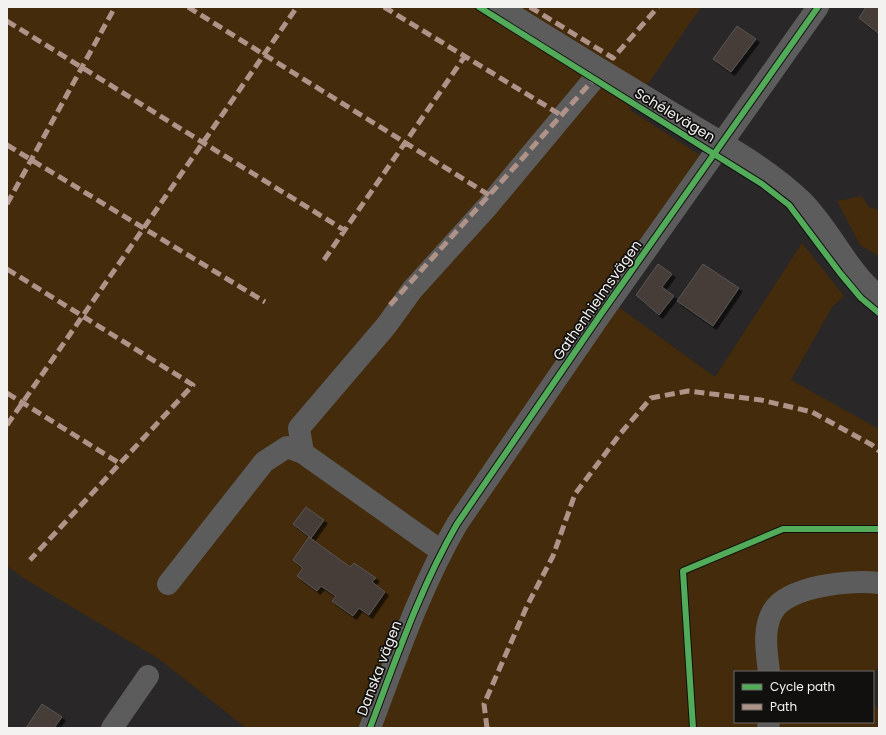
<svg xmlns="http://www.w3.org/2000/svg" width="886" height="735" font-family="Poppins,sans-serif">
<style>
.green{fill:#432b0c}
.building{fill:#473e39;stroke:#565554;filter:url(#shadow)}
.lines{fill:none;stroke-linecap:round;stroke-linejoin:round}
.minor{stroke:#5c5c5c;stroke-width:22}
.quiet{stroke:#af9288;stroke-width:5;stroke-dasharray:10 5;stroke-linecap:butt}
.cycleway-casing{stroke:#11100f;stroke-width:8}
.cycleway{stroke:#51ab58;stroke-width:6}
.labels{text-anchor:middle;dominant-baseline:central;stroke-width:3.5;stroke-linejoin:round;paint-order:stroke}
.street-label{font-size:14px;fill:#f4f2f1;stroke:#11100f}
</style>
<defs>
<filter id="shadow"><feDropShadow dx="3.5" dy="3.5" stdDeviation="0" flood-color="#0009"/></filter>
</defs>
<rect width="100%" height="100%" fill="#292727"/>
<!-- green -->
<path class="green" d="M7,7H701L630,110L700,155L602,295L715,377L802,243L844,296L832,307L791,380L879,429V666L873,674V672H735V722H873V704L879,710V728H246L159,659L25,579L7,566Z
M862,196L869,207L879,210V256L860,245L837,201Z"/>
<!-- building -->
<path class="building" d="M866,7H879V34L859,18Z
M737,26L756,39L731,72L713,59Z
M658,264L672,274L662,287L674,296L659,315L636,295Z
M703,264L739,288L713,326L677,301Z
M306,507L324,520L311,538L293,524Z
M309,537L350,567L354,563L376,578L372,582L385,592L369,615L359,608L353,616L332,601L336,596L321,586L317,591L297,576L303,568L293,560Z
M42,704L62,717L54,728H26Z"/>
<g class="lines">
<!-- minor -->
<path class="minor" d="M500,7C558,44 618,80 677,116C719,142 766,166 802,201C831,230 846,269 879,297
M441,551L303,453L299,428L386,326L412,290L488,206L594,79
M168,584L264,462L287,447L303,453
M769,672C767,653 762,629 773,611C788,586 852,579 879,583
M112,728L148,676
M370,728C396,659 420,588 457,524L601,314L818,7
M768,728L769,722"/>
<!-- quiet -->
<path class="quiet" d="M188,7L489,195
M384,7L561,115
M530,7L613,58L658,7
M7,21L344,230
M7,145L265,302
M7,204L115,7
M324,260L465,56
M7,269L193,385L30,560
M390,305L594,79
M7,393L119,463
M7,425L297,7
M487,728L484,704L527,606L553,556L575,494L620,434L651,398L688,391L761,400L812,412L872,445L879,451"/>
<!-- cycleway casing -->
<g class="cycleway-casing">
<path id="cycleway" d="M479,7L762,184L789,205L840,273L861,298L879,313
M370,728C396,659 420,588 457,524L601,314L818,7
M693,728L683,571L783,529H879"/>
</g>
<!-- cycleway -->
<use href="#cycleway" class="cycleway"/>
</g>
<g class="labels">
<!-- street labels -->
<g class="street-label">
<text transform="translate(675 115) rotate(31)">Schélevägen</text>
<text transform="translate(597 300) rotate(-55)">Gathenhielmsvägen</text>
<text transform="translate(379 668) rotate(-69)">Danska vägen</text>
</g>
</g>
<!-- border -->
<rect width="886" height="735" fill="none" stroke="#f4f2f1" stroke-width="16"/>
<!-- legend -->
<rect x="734" y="671" width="140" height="52" fill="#11100f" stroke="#6c6a69"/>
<rect x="742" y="684" width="20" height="6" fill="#51ab58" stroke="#6c6a69"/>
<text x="770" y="691" font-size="12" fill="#f4f2f1">Cycle path</text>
<rect x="742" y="704" width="20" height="6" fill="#af9288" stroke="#6c6a69"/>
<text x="770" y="711" font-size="12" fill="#f4f2f1">Path</text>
</svg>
